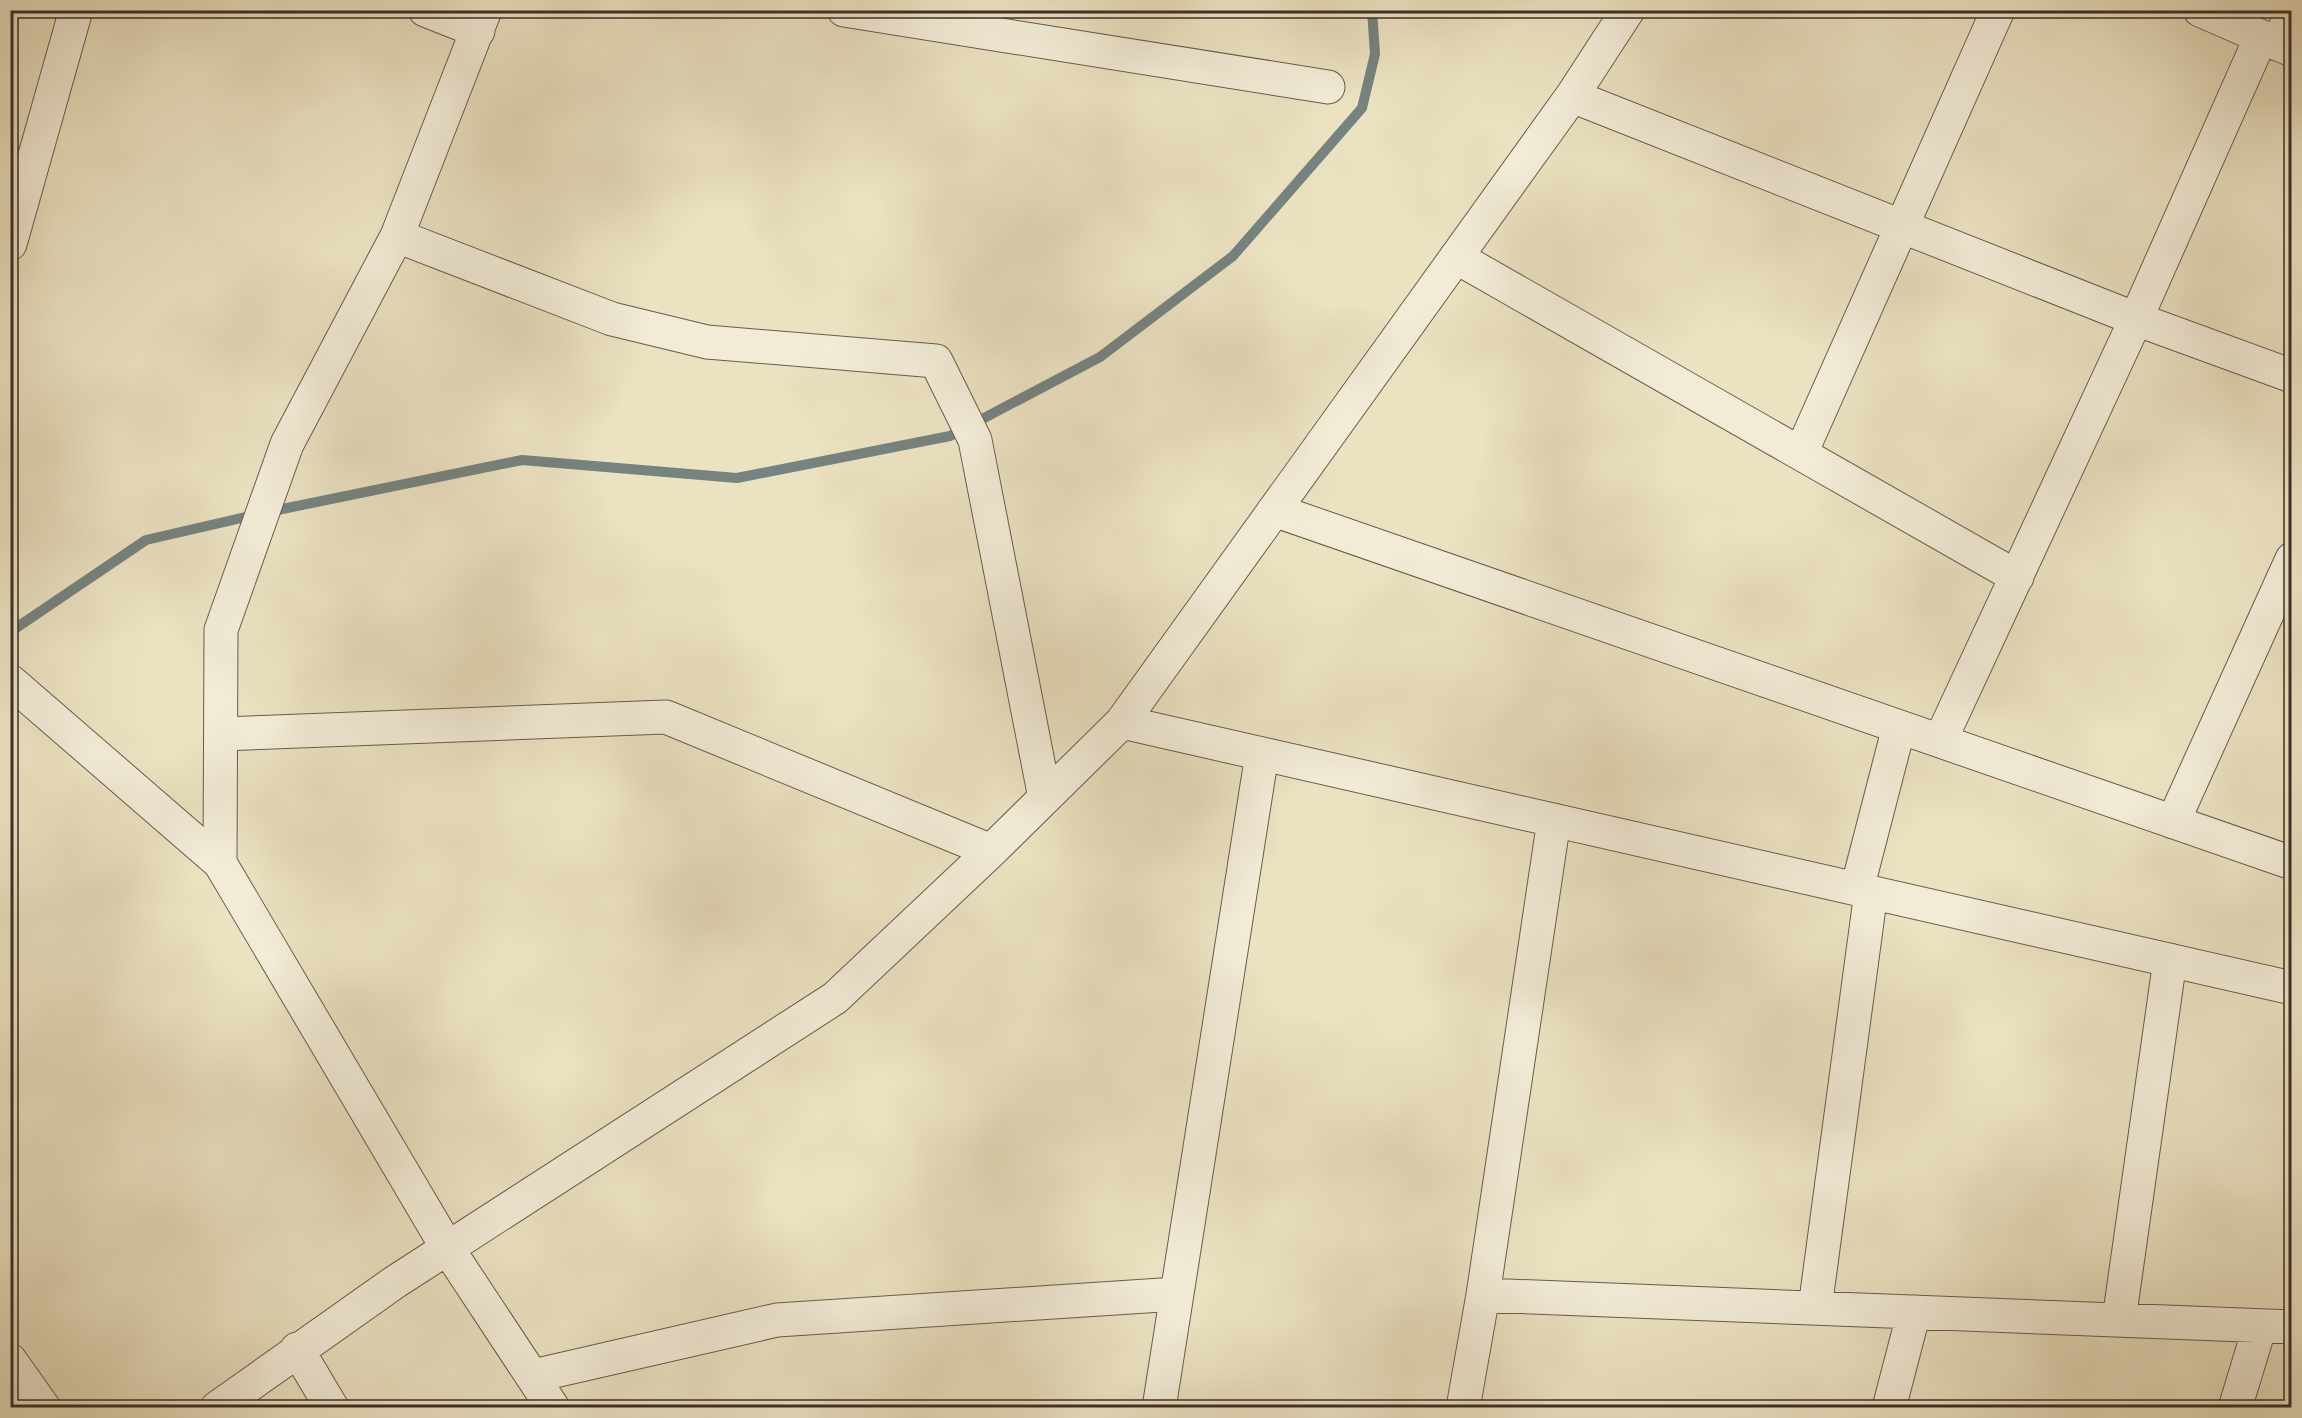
<svg xmlns="http://www.w3.org/2000/svg" width="2302" height="1418" font-family="'IM FELL DW Pica',serif">
<style>
.lines{fill:none;stroke-linecap:round;stroke-linejoin:round}
.stream{stroke:#768380;stroke-width:10}
.minor-casing{stroke:#695b4e;stroke-width:35}
.minor{stroke:#f2ecd7;stroke-width:33}
</style>
<rect width="100%" height="100%" fill="#ebe2c2"/>
<filter id="stains"><feTurbulence type="fractalNoise" baseFrequency=".00333" numOctaves="4"/><feColorMatrix values="0 0 0 0 .2 0 0 0 0 .09 0 0 0 0 .02 0 0 0 .5 -.17"/></filter>
<radialGradient id="worn" r=".72"><stop offset=".6" stop-color="#630" stop-opacity="0"/><stop offset="1" stop-color="#630" stop-opacity=".3"/></radialGradient>
<g class="lines">
<!-- stream -->
<path class="stream" d="M10,632L146,540L263,513L522,460L737,478L950,436L1100,357L1233,256L1362,108L1375,54L1372,10"/>
<!-- minor casing -->
<g class="minor-casing">
<path id="minor" d="M425,10L478,31
M485,10L397,236L287,444L221,630L220,863L448,1249L553,1408
M844,10L1328,87
M2200,10L2292,50
M2277,44L2292,14
M1572,96L2136,319L2292,376
M397,236L612,319L707,342L936,361L975,440L1045,798
M10,244L76,10
M1456,257L2017,577
M1801,453L1998,10
M1274,510L2292,863
M10,681L220,863
M1122,722L2292,988
M221,734L666,717L991,851
M1940,741L2136,319L2261,37
M2173,822L2292,559
M1857,889L1899,727
M1483,1295L2292,1327
M1815,1308L1871,892
M2119,1320L2170,960
M297,1349L332,1408
M10,1360L44,1408
M533,1376L777,1320L1177,1294
M217,1408L395,1282L835,998L991,851L1122,722L1572,96L1628,10
M1159,1408L1262,754
M1463,1408L1483,1295L1554,820
M1889,1408L1914,1312
M2235,1408L2260,1326"/>
</g>
<!-- minor -->
<use href="#minor" class="minor"/>
</g>
<!-- margin -->
<rect width="2302" height="1418" fill="none" stroke="#ebe2c2" stroke-width="36"/>
<rect x="12" y="12" width="2278" height="1394" fill="none" stroke="#3e2e27" stroke-width="3"/>
<rect x="18" y="18" width="2266" height="1382" fill="none" stroke="#3e2e27" stroke-width="1.5"/>
<rect width="100%" height="100%" filter="url(#stains)"/>
<rect width="100%" height="100%" fill="url(#worn)"/>
</svg>
